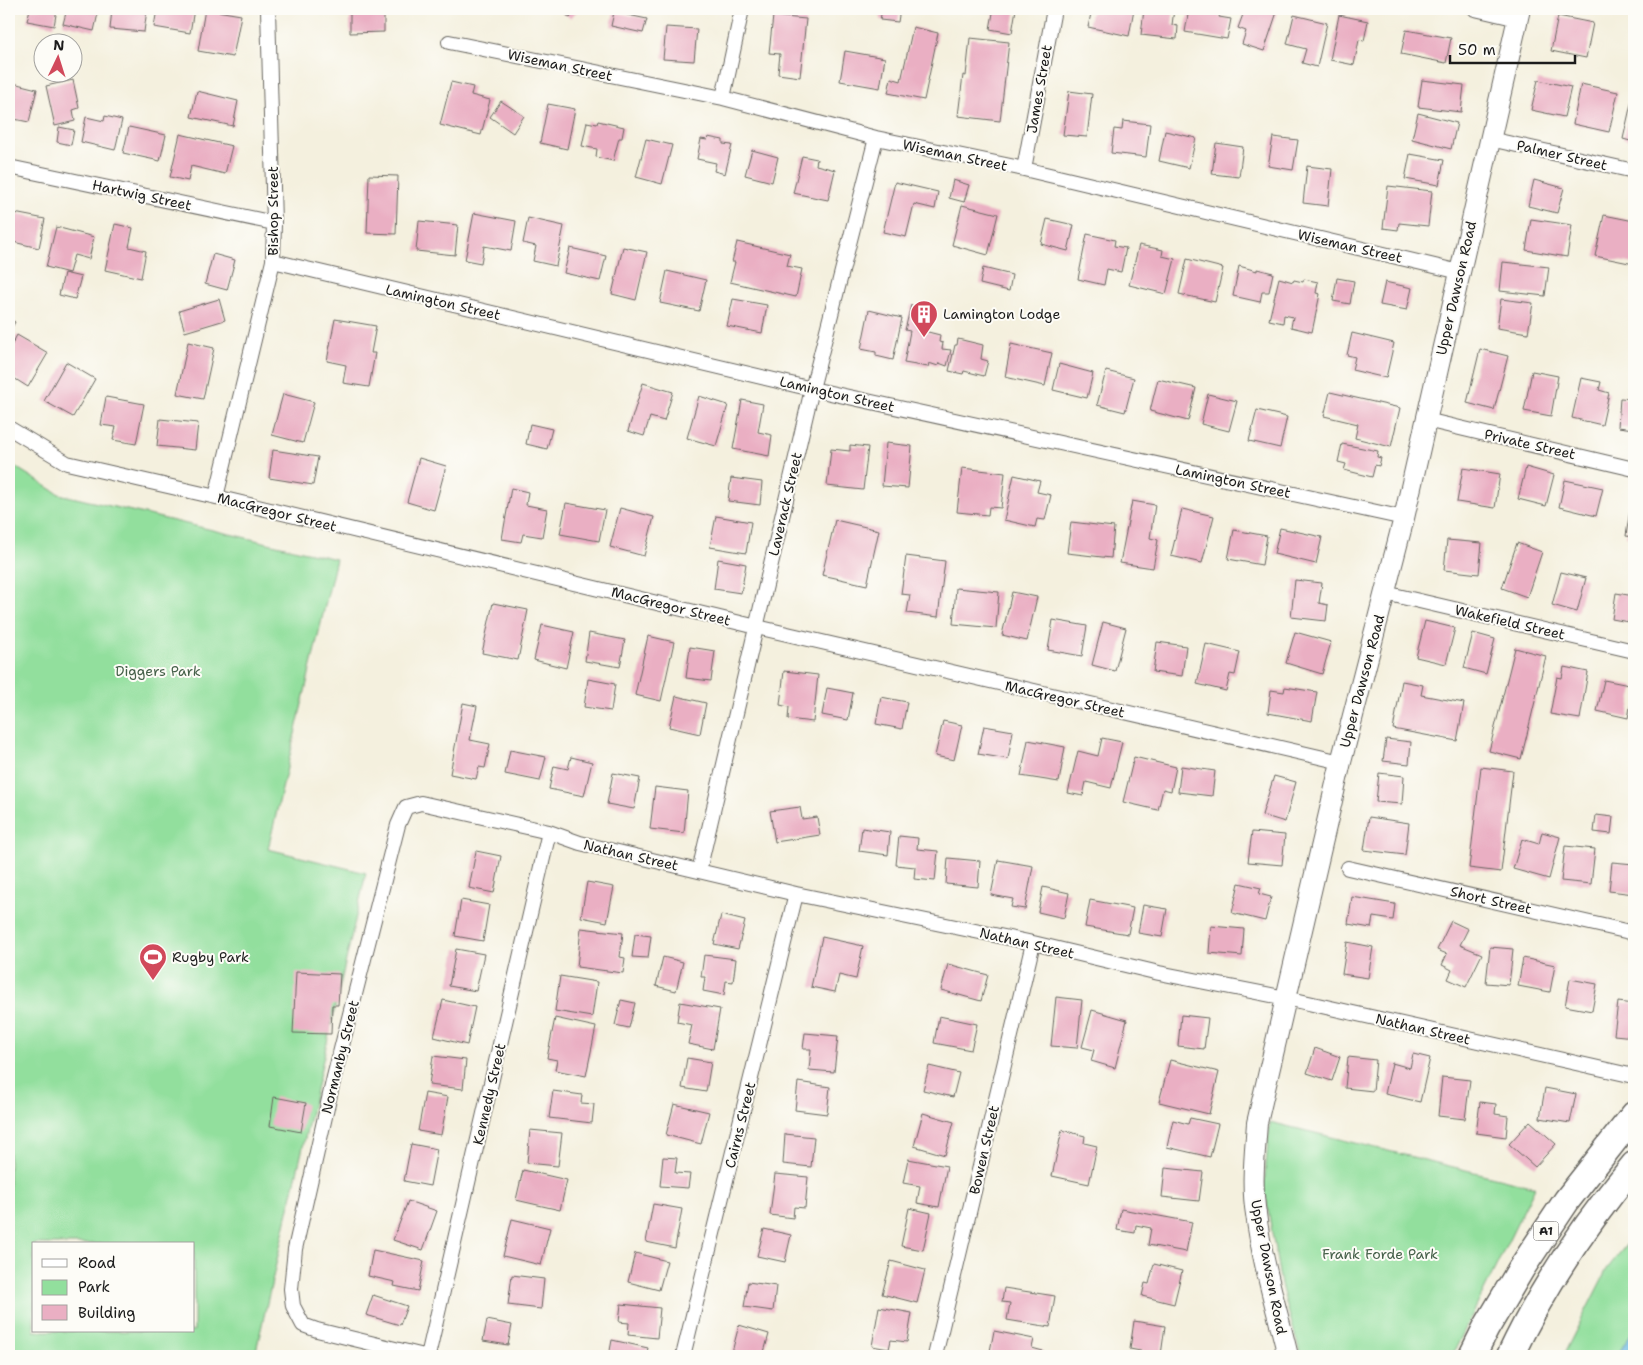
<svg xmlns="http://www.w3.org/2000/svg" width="1643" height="1365" font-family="'Shantell Sans',sans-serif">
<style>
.green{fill:#92df9d;stroke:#577e5c;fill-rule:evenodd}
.water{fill:#67b8e2;stroke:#426a7f}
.building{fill:#eaafc3}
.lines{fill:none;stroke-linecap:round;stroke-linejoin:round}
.street-casing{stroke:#686660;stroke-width:16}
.secondary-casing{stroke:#686660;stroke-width:22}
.highway-casing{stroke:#686660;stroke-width:29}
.street{stroke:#fff;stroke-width:14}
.secondary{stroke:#fff;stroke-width:20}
.highway{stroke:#fff;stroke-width:26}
.labels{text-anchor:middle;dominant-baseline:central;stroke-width:4;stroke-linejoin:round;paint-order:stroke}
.shield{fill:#fdfcf7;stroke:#605f5e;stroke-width:1}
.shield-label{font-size:12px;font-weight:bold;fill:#1c1c1c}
.street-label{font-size:14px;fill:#1c1c1c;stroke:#fdfcf7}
.poi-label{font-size:14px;fill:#1c1c1c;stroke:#fdfcf7;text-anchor:start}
.park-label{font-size:14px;fill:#456049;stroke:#fdfcf7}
</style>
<rect width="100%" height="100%" fill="#fdfcf7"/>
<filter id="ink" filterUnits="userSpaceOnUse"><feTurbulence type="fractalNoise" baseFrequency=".02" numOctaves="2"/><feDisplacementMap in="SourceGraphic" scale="10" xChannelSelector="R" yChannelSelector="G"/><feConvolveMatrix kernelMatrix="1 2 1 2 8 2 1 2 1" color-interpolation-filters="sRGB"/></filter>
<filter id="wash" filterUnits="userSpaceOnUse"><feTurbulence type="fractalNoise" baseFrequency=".0096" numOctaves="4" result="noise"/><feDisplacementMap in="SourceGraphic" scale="20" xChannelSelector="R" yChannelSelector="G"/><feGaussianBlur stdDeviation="1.12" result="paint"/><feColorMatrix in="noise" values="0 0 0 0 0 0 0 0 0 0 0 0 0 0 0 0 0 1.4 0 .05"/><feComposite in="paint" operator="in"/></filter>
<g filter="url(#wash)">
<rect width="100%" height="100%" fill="#f4f0de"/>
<!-- green -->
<path class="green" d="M9,463L59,494L336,559L268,849L366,873L256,1351L217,1356H9ZM34,1244H194V1331H34Z
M1270,1122L1535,1187L1452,1356H1301L1281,1285L1264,1186Z
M1634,1235V1356H1563L1607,1269Z"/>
<!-- water -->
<path class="water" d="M1634,1329V1356H1619L1618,1354Z"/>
<g id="blocks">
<!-- building -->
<path class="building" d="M30,9H57L54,26L27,21Z
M67,9H99L94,31L63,24Z
M112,9H147L144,32L110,29Z
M157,9H194L190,33L154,27Z
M205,9L241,15L233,57L198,51Z
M350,9H384V32L350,33Z
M559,9H579L570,18Z
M882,9H900L898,22L880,20Z
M974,9H1016L1012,33L990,29L993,13Z
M1092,9H1134L1129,36L1088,27Z
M1144,9H1174L1172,25L1178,26L1177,39L1141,35Z
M1189,9H1221L1219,17L1231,19L1227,39L1185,32Z
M1245,9H1278L1264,51L1242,44L1246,31L1238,28Z
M614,12L647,19L643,33L611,26Z
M1294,15L1327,23L1317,67L1302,63L1306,49L1287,44Z
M1339,15L1368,21L1364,41L1359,40L1354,65L1330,60Z
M773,16L806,19L800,77L778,74L780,54L769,53Z
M1558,16L1593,23L1586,58L1551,51Z
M666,27L697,29L694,61L663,59Z
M913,27L938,33L924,100L888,93L891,78L901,81Z
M1406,30L1451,38L1446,63L1401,54Z
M970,38L1009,42L1000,121L958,116L963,75L966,76Z
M845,51L885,58L880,88L840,81Z
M73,80L79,108L73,110L75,121L55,126L46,86Z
M1422,80L1464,85L1461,112L1418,107Z
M1538,80L1571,87L1564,117L1531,110Z
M9,82L37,89L29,122L9,118Z
M451,82L473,87L471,95L490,100L481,135L440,125Z
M1581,84L1618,92L1609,132L1573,124Z
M197,91L238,101L233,126L191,117Z
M1069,91L1092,94L1087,137L1063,135Z
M1632,99H1634V142L1623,139Z
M501,101L524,116L513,133L490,117Z
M548,104L575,109L567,149L540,143Z
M1418,113L1457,123L1451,149L1412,139Z
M105,116L122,120L115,150L81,142L86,117L104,121Z
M598,121L624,127L622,138H619L613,161L596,157L597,149L582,146L587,122L597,124Z
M1123,121L1150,124L1146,157L1111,153L1114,129L1122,130Z
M59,127L74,130L71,145L57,142Z
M129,127L166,135L160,161L123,153Z
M1165,131L1196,138L1189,168L1159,161Z
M180,134L232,146L225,174L191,166L188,181L170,177Z
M708,137L723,140V144L732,145L725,174L714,171L716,163L697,159L701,139L707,140Z
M1273,137L1298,140L1293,170L1268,166Z
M646,139L672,145L662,184L636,177Z
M1216,143L1243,147L1239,177L1212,174Z
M752,150L778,157L772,182L745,175Z
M1410,154L1444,160L1439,185L1405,179Z
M802,156L817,159L816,165L835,170L828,200L793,193Z
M1307,166L1332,169L1328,206L1303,203Z
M369,175L398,176L396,234L367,233Z
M953,180L969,185L964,202L949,198Z
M1534,180L1564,188L1557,213L1528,206Z
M895,182L938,192L935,209L914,204L906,237L883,232Z
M1388,186L1432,191L1428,226L1399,223L1398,230L1383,228Z
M962,205L998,214L988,255L952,245Z
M9,212L45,219L39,248L9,241Z
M474,213L516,221L511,251L484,246L481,263L465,260Z
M1604,215L1634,221V264L1595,256Z
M528,218L564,226L556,266L533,261L536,246L523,243Z
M1047,219L1074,225L1068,251L1041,244Z
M1531,219L1572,225L1567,257L1526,250Z
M419,221L458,225L455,255L416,251Z
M115,224L133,228L129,247L146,251L141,278L105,270Z
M56,227L94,237L89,259L74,255L69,273L46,267Z
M1087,234L1115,240L1114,246L1126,248L1121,272L1107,269L1104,285L1078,279Z
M737,242L790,254L787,266L802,269L796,297L730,282L735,262H732Z
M1139,245L1163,250L1162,256L1175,259L1166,294L1129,285Z
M623,247L647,252L636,300L612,294Z
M570,248L606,256L600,281L564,273Z
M213,254L235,260L227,290L205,284Z
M1187,259L1223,268L1215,302L1179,294Z
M1503,262L1549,267L1545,296L1500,291Z
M1239,266L1257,271V269L1273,273L1269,292H1262L1260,302L1233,296Z
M983,268L1012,275L1009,291L980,284Z
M667,271L706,280L699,311L660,303Z
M64,273L81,277L75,299L59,295Z
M1279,278L1293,282L1294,280L1303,282L1304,279L1318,282L1316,293L1320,294L1312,332L1291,327L1293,317L1284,315L1283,323L1269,320Z
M1337,278L1354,281L1350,304L1333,301Z
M1385,282L1412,288L1407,310L1380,305Z
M219,299L225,320L185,332L179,311Z
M733,299L767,305L762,333L727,326Z
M1501,299L1533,303L1528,333L1497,328Z
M911,305L927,309L924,323H925L924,331L940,335L939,342L943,343L942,349L951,350L947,366L939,363L938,366L929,363L928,367L904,363L910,331L905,330Z
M869,310L902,318L893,360L876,356V352L861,349Z
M9,318L15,322L9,333Z
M335,319L376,326L371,353H375L369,387L343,383L346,365L327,361Z
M1352,333L1394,343L1386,378L1352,370L1355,357L1347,355Z
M17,335L48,353L28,387L9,375V350Z
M958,339L983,345L981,359L988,361L984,376L964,371L963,374L949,371L955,345H957Z
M188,342L214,348L203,399L177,394Z
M1011,344L1052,353L1045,386L1005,377Z
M1480,349L1508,356L1494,410L1467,403Z
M66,362L95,379L73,417L44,401Z
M1059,364L1093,373L1087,398L1053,390Z
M1106,371L1134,378L1125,412L1097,405Z
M1532,371L1558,376L1551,416L1524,411Z
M1581,378L1601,382L1599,390L1609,393L1602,425L1572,418Z
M1158,379L1196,388L1188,421L1150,411Z
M643,383L673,392L664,421L650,417L644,436L628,431Z
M1330,392L1400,408L1391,447L1355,438L1358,424L1324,416Z
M283,394L314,402L303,443L272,435Z
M1208,394L1237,401L1229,431L1201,424Z
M699,396L728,405L716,446L687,438Z
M106,397L144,404L136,444L113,440L116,427L101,425Z
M1620,398L1634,399V429L1618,427Z
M742,400L763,404L758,432L772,435L769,456L733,449Z
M1257,410L1287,417L1280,448L1249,441Z
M160,419L198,423L195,450L157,446Z
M530,424L552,429L547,449L526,444Z
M886,443L912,446L908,488L882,486Z
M1342,444L1378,451L1377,457L1381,458L1379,466L1375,465L1372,477L1344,470L1346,464L1338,462Z
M850,445L868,447L863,490L827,486L831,449L850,451Z
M273,450L318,457L313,485L269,478Z
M419,458L446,466L434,510L407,502Z
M1526,467L1554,475L1546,506L1518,499Z
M962,468L1005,473L1001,508L989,507L988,515L957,512Z
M1463,468L1500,474L1495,508L1457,502Z
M1014,475L1040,481L1037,492L1051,495L1045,520L1037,519L1035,527L1004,520Z
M731,478L762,482L760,505L728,501Z
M1565,480L1603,488L1596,516L1559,507Z
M511,488L528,492L526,505L547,509L542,537L523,534L521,542L502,539Z
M1632,497L1634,498V537L1626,536Z
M1132,501L1155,505L1150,538L1158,540L1153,568L1120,563Z
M566,503L605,510L599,541L560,534Z
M620,508L654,517L644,556L610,547Z
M1182,509L1214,516L1202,563L1171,556Z
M716,516L751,522L746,553L710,547Z
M835,520L879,530L867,585L822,575Z
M1071,522L1114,527L1111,558L1067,553Z
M1280,528L1322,537L1316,564L1274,554Z
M1234,530L1267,536L1262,565L1228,559Z
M1447,540L1482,543L1479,574L1444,570Z
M1517,543L1542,552L1527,597L1502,588Z
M906,556L945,561L938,617L907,613L910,595L901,594Z
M718,559L746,564L741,593L714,589Z
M1561,572L1586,578L1577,612L1552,605Z
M1295,580L1322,583L1319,603L1328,605L1326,621L1291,617Z
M956,588L999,592L996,628L953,624Z
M1012,592L1037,597L1027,641L1002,635Z
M1616,593L1634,596V623L1612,619Z
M493,603L528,610L518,660L482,653Z
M1053,620L1087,626L1082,656L1048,650Z
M1425,621L1455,628L1446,664L1416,657Z
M1103,622L1126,628L1115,671L1092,665Z
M542,625L574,632L566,668L534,660Z
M1295,632L1331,642L1322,674L1286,663Z
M589,633L625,640L620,667L585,661Z
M1473,633L1495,639L1486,674L1464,668Z
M648,636L674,642L661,701L635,695Z
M1157,642L1186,646L1182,676L1153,672Z
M1206,644L1240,652L1235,675L1230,674L1226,691L1197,684Z
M690,647L715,651L711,681L686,678Z
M1515,648L1546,656L1521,759L1489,751Z
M1564,667L1588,672L1580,719L1550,714L1557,677L1562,678Z
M784,671L818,675L813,722L788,719L789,707L780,705Z
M588,679L615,684L611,711L584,707Z
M1604,680L1634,686L1628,718L1597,711Z
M1402,681L1423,685L1421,695L1464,703L1457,741L1393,729Z
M1285,687L1317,692L1312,721L1268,713L1271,690L1284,692Z
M827,688L853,693L848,720L822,715Z
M676,696L706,703L700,734L669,727Z
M881,697L907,702L902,729L876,724Z
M463,703L477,706L470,740L490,744L485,768L479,767L476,779L450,774Z
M943,721L962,725L954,760L935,756Z
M984,726L1013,731L1008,759L978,754Z
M1102,738L1122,742L1111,788L1086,782L1083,796L1068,793L1078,751L1098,756Z
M1386,739L1411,742L1409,764L1383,761Z
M1028,740L1065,747L1059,782L1021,776Z
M510,750L546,757L540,781L505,774Z
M571,757L592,762L584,796L549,789L554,766L568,769Z
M1134,757L1176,767L1171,791L1163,789L1158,810L1123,802Z
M1181,766L1215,771L1212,796L1178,792Z
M1481,767L1513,771L1501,872L1469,868Z
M613,773L640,778L634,809L607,804Z
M1379,773L1404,776L1402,804L1376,802Z
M1274,776L1296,782L1285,822L1262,815Z
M655,787L688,791L684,833L650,829Z
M800,807L802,819L817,817L820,835L775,842L770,811Z
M1596,815L1613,817L1611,834L1594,832Z
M1369,817L1409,823L1405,855L1364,850Z
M862,828L890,832L888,855L859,851Z
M1252,832L1285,835L1282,865L1248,862Z
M1542,832L1560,837L1549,879L1513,869L1522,839L1539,844Z
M899,836L918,838L917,849L938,851L935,881L914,879L915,867L896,865Z
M1565,846L1595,849L1591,884L1561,881Z
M476,851L501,856L494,893L469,888Z
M948,858L980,861L978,887L946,884Z
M998,860L1033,866L1025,909L1011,907L1013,899L991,895Z
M1612,862L1634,864V894L1609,891Z
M587,882L614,887L607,922L581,917Z
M1239,883L1261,888L1259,894L1271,897L1265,921L1232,913Z
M1043,887L1069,893L1064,918L1038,912Z
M1352,897L1395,904L1393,920L1373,917L1371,928L1348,924Z
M461,900L489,905L483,941L455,936Z
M1090,900L1133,908L1128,934L1085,927Z
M1143,905L1167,909L1162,937L1138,933Z
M721,915L745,921L738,949L714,944Z
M1451,921L1468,929L1460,945L1482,954L1466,987L1448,979L1452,970L1442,965L1447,954L1437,950Z
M1211,926L1244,929L1242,956L1209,953Z
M581,928L623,933L620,957L625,958L623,973L577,967Z
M635,934L651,936L648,958L632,957Z
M822,937L863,946L856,979L839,975L835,992L811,987Z
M1347,942L1373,947L1368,978L1342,974Z
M1490,947L1513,949L1509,985L1486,983Z
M456,949L484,954L476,991L449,986Z
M704,955L736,959L733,982L726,981L724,995L703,991L705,977H701Z
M663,957L683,962L676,991L656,986Z
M1523,958L1555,965L1550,992L1518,986Z
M948,964L988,975L981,1001L941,990Z
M296,972L340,974L338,1005H332L331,1034L293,1033Z
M560,976L597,982L592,1017L555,1011Z
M1570,979L1597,984L1592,1011L1565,1006Z
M1056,997L1082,1000L1077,1048L1051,1046Z
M443,1000L475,1007L467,1045L434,1037Z
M621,1000L635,1003L629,1028L615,1025Z
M680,1002L720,1009L713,1049L688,1044L692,1025L677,1022Z
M1618,1002L1634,1004V1037L1614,1035Z
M1092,1010L1127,1020L1115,1068L1091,1061L1094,1050L1082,1047Z
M1181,1015L1208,1018L1204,1049L1178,1046Z
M939,1016L977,1024L971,1050L934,1043Z
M555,1018L596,1027L586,1076L555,1070L557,1060L547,1058Z
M805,1033L838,1036L834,1072L809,1070L811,1049H803Z
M1315,1048L1340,1057L1332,1081L1307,1073Z
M1413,1054L1430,1058L1420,1102L1385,1094L1392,1063L1410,1068Z
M433,1056L466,1060L463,1089L429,1085Z
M1348,1057L1376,1060L1373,1091L1345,1088Z
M687,1058L711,1062L706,1092L682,1088Z
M1170,1060L1219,1072L1209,1114L1159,1102Z
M929,1066L959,1073L953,1097L923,1090Z
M1442,1077L1470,1080L1465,1119L1438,1116Z
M798,1082L830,1087L827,1114L795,1110Z
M1545,1088L1576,1094L1570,1123L1540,1118Z
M553,1091L582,1095L581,1103L594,1104L592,1123L549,1118Z
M425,1093L448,1097L441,1135L418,1131Z
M274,1097L306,1103L301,1132L270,1126Z
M1480,1102L1496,1104L1495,1114L1508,1116L1506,1137L1476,1133Z
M674,1104L709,1112L701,1144L666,1135Z
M923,1113L954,1122L945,1155L914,1146Z
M1190,1118L1218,1124L1210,1157L1167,1147L1173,1120L1188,1124Z
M1530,1121L1556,1144L1535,1167L1509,1144Z
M530,1130L562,1133L558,1166L527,1163Z
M1062,1130L1085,1136L1084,1143L1097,1146L1089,1184L1052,1176Z
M785,1134L814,1137L811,1167L783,1164Z
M411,1144L437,1149L430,1186L404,1181Z
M663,1157L677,1158L675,1173L690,1174L688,1188L660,1186Z
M908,1159L947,1166L939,1207L917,1203L920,1186L903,1183Z
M1165,1168L1203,1172L1199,1201L1162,1197Z
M523,1170L567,1180L560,1210L516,1200Z
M775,1174L808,1177L805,1208L794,1207L793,1218L770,1215Z
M408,1201L437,1211L423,1250L393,1240Z
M653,1204L682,1209L675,1248L646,1242Z
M909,1208L931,1213L923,1250L901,1246Z
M1121,1209L1192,1222L1186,1252L1148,1245L1151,1228L1136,1225L1135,1233L1117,1230Z
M512,1219L550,1228L541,1265L503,1256Z
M764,1229L791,1235L785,1262L757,1256Z
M373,1250L424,1261L418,1291L394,1286L395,1282L368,1276Z
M635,1253L667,1261L659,1290L628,1282Z
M891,1261L925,1270L917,1303L882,1294Z
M1154,1264L1182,1271L1174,1304L1142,1296L1145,1283L1149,1284Z
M512,1275L544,1279L541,1309L508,1305Z
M748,1282L776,1286L773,1311L744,1307Z
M1004,1288L1055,1296L1050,1327L1007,1320L1010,1303L1002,1302Z
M373,1295L407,1306L400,1325L366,1315Z
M621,1304L660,1308L657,1338L628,1335L629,1323L619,1322Z
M879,1307L912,1313L907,1342L891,1340L889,1349L872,1346Z
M487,1320L512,1325L508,1345L483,1341Z
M1134,1321L1165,1326L1161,1355L1130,1349Z
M739,1325L769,1334L763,1356H731Z
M994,1331L1034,1339L1032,1348L1043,1351L1042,1356H989Z
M612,1340L648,1348L646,1356H609Z"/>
</g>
</g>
<g filter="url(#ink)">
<use href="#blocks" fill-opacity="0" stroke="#686660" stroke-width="1"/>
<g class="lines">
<!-- street casing -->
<g class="street-casing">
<path id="street" d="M1475,9L1518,19
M449,42L723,98L876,138L1024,169L1460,272
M723,98L742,9
M1490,139L1634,171
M9,167L274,223
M1024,169L1054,9
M273,261L812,389L1404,518
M1426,420L1634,469
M9,428L67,463L216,497L757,627L1341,762
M216,497L273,261L274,223L268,9
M1385,593L1634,651
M1348,868L1634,933
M699,871L812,389L876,138
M424,1356L317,1330L303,1325L293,1306L291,1289L295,1249L334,1077L398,825L406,807L421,803L549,832L580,843L796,894L1033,943L1159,973L1286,998L1634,1076
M428,1356L549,832
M683,1356L796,894
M935,1356L1033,943"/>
</g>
<!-- secondary casing -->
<g class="secondary-casing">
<path id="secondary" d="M1288,1356C1277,1310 1262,1262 1256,1214C1251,1184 1255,1153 1257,1123L1341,762L1404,518L1520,9"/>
</g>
<!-- highway casing -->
<g class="highway-casing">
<path id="highway" d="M1472,1356L1486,1328L1521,1269L1567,1200L1634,1115
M1510,1356C1542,1288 1586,1223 1634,1165"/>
</g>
<!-- street -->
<use href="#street" class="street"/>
<!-- secondary -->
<use href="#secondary" class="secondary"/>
<!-- highway -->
<use href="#highway" class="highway"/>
</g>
</g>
<!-- icons -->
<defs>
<g id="building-pin" transform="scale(1.4375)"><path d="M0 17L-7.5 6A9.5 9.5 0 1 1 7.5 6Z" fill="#d1495b" stroke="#fdfcf7"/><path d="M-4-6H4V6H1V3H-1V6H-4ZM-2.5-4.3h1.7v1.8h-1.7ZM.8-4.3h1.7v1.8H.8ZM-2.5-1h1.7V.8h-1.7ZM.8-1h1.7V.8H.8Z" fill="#fff"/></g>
<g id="stadium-pin" transform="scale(1.4375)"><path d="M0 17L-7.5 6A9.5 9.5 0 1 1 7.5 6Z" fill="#d1495b" stroke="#fdfcf7"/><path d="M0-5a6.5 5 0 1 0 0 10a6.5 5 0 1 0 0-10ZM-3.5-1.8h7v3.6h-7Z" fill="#fff"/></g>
</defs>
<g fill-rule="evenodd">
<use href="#building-pin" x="924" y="314"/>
<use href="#stadium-pin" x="153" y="957"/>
</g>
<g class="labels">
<!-- shield labels -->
<rect class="shield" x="1533.5" y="1221.5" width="25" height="19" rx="4"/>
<g class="shield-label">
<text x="1546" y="1231">A1</text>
</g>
<!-- street labels -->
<g class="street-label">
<text transform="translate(560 65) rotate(12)">Wiseman Street</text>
<text transform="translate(1039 89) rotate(-80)">James Street</text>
<text transform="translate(955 155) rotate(12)">Wiseman Street</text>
<text transform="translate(1562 155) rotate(13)">Palmer Street</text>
<text transform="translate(142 195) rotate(12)">Hartwig Street</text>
<text transform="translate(273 211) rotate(-90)">Bishop Street</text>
<text transform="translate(1350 246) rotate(13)">Wiseman Street</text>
<text transform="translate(1456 288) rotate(-77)">Upper Dawson Road</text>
<text transform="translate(443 302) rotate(13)">Lamington Street</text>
<text transform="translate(837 394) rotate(13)">Lamington Street</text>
<text transform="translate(1530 444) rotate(13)">Private Street</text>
<text transform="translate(1233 481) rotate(12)">Lamington Street</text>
<text transform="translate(785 504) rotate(-77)">Laverack Street</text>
<text transform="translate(277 512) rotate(14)">MacGregor Street</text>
<text transform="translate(671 606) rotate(14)">MacGregor Street</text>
<text transform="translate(1510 622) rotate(13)">Wakefield Street</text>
<text transform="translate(1362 681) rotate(-75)">Upper Dawson Road</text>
<text transform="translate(1065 699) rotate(13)">MacGregor Street</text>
<text transform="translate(631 855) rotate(13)">Nathan Street</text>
<text transform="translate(1491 900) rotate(13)">Short Street</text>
<text transform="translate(1027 943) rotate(13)">Nathan Street</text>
<text transform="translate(1423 1029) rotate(13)">Nathan Street</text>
<text transform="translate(340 1057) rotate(-76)">Normanby Street</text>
<text transform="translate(489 1094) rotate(-77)">Kennedy Street</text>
<text transform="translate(740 1125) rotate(-76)">Cairns Street</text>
<text transform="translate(984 1150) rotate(-77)">Bowen Street</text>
<text transform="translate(1269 1267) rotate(79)">Upper Dawson Road</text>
</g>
<!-- poi labels -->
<g class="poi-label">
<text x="943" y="314">Lamington Lodge</text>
<text x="172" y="957">Rugby Park</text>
</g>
<!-- park labels -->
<g class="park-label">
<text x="158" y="671">Diggers Park</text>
<text x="1380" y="1254">Frank Forde Park</text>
</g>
</g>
<!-- margin -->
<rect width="1643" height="1365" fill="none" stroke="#fdfcf7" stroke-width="30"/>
<!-- legend -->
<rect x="32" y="1242" width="162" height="90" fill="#fdfcf7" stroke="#a3a29f"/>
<rect x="42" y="1259" width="25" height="8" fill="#ffffff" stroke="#a3a29f"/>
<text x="78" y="1268" font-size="15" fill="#1c1c1c">Road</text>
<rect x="42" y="1280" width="25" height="15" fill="#92df9d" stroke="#a3a29f"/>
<text x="78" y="1292" font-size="15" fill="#1c1c1c">Park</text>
<rect x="42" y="1305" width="25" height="15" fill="#eaafc3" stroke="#a3a29f"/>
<text x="78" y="1318" font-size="15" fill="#1c1c1c">Building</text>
<!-- north arrow -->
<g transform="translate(58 58) rotate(4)"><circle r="24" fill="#fdfcf7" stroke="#a3a29f"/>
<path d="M0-4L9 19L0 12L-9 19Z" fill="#d1495b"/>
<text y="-8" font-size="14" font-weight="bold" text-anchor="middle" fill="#1c1c1c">N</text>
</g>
<!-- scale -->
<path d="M1450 55v8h125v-8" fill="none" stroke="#1c1c1c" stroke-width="2.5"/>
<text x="1458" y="55" font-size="15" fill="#1c1c1c" stroke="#fdfcf7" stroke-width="4" paint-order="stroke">50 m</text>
</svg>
